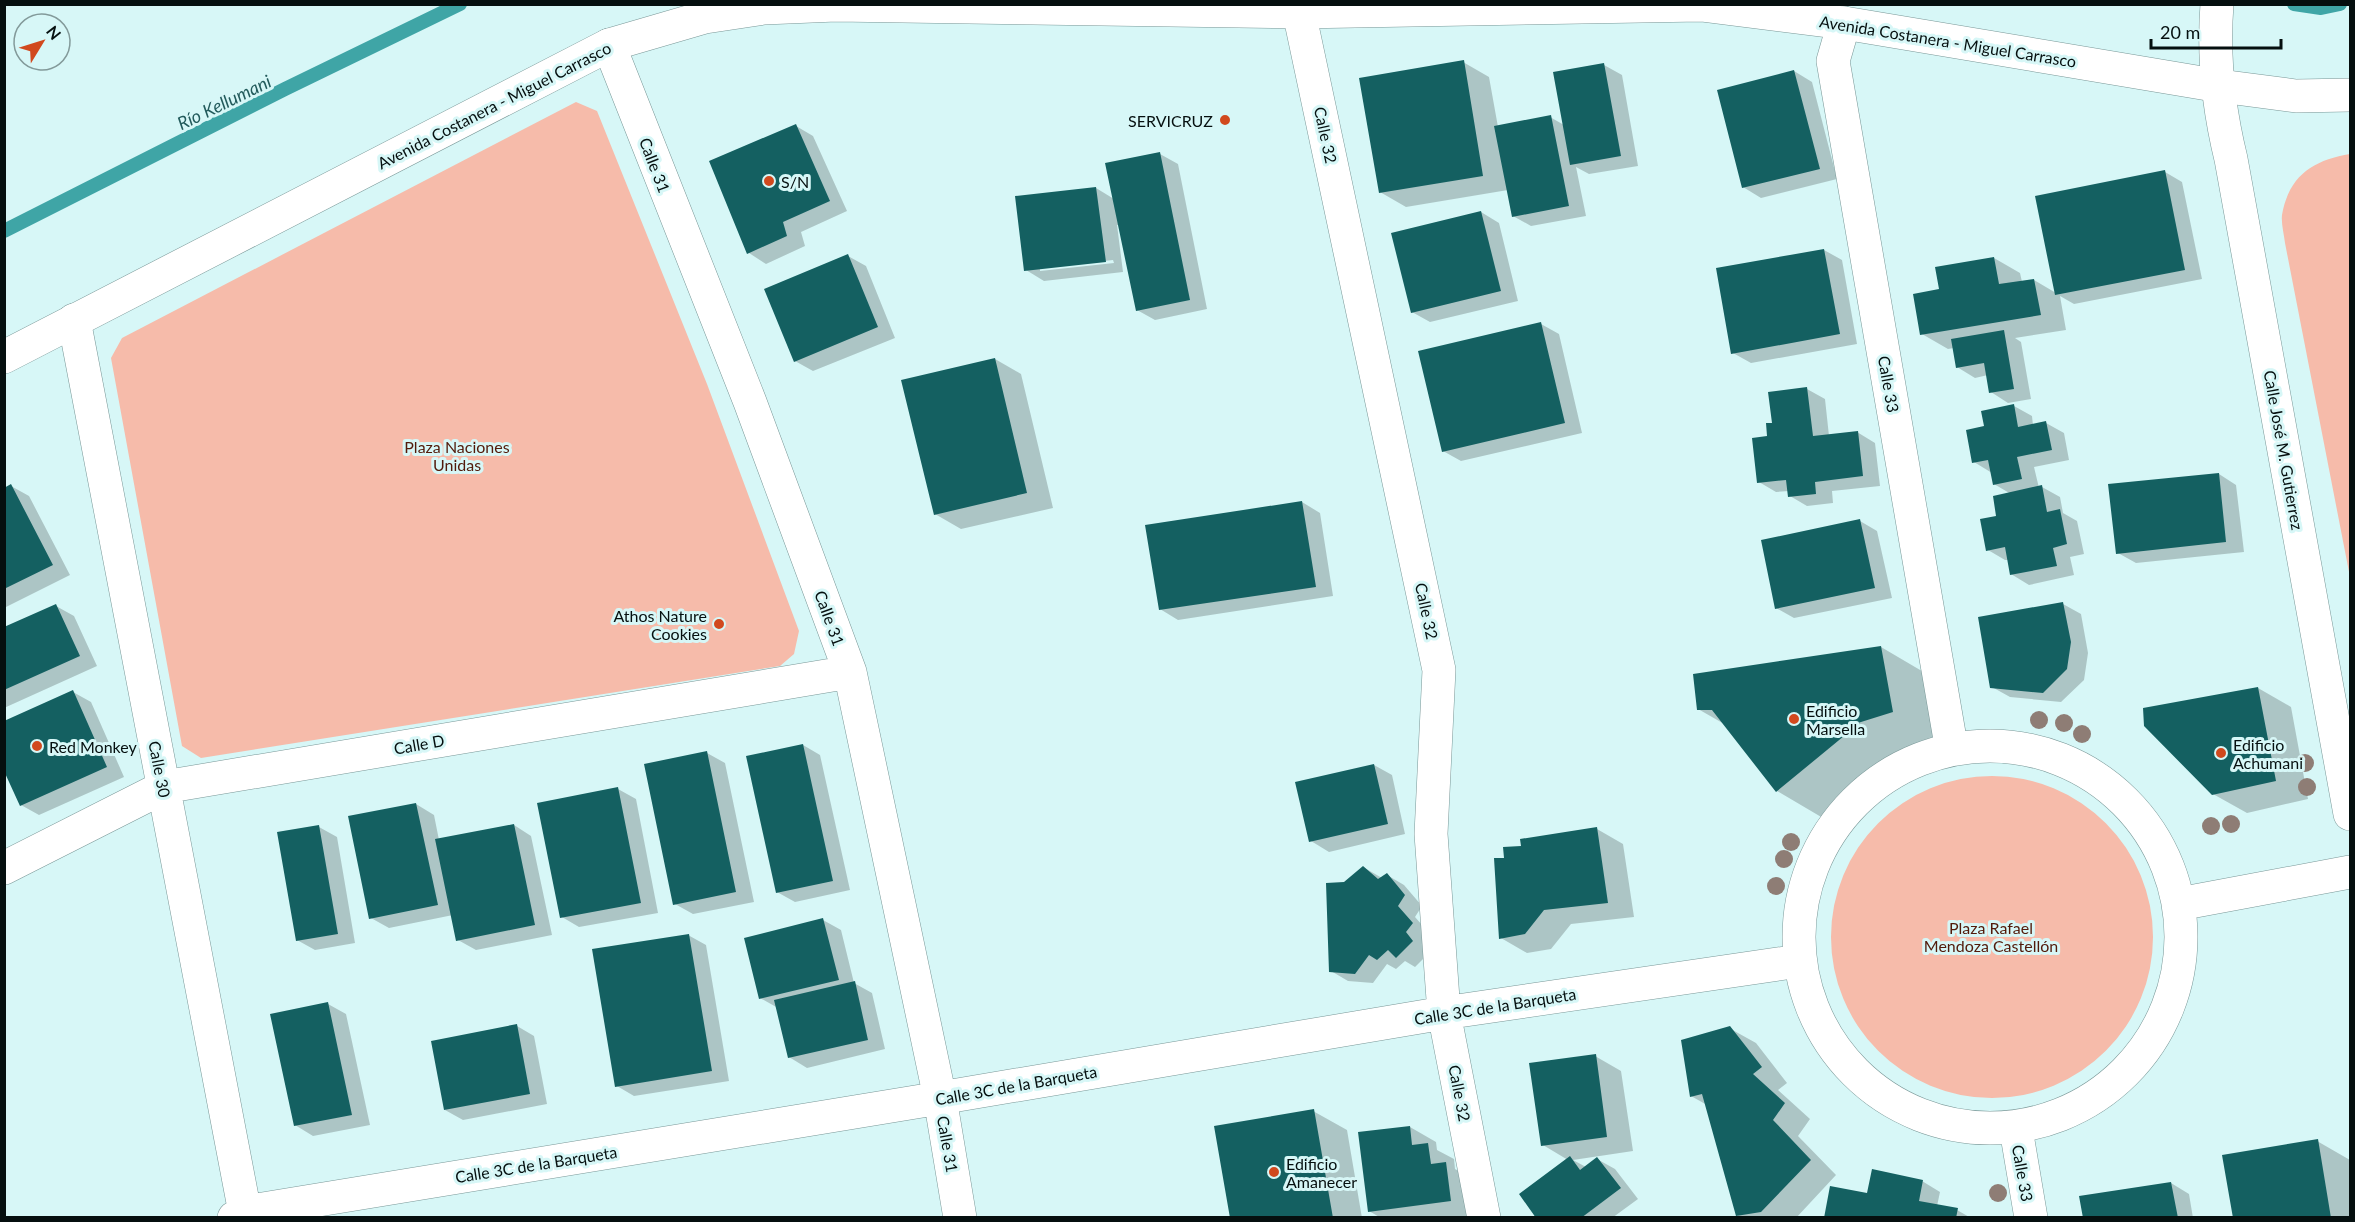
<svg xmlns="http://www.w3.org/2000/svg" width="2355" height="1222" font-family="Lato,sans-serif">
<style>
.green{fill:#f6bbaa}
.shadow{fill:#0003;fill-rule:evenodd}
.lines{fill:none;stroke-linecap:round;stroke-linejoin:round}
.stream{stroke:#3fa5a6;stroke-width:14}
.building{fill:#146061}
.minor-casing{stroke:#799797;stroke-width:34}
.tertiary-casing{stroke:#799797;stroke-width:34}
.minor{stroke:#fff;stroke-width:33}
.tertiary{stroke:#fff;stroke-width:33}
.tree{fill:#8e7d75}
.poi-dot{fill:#d1491e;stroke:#d7f7f7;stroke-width:2}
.labels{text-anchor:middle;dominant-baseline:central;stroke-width:6;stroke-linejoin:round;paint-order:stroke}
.street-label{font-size:16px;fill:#050f0f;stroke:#d7f7f7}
.poi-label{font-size:16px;fill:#050f0f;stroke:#d7f7f7;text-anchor:start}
.park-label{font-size:16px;fill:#521a0a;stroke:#d7f7f7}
.water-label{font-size:18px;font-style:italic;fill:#235b5c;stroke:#d7f7f7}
</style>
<rect width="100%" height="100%" fill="#d7f7f7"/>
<!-- green -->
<path class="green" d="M576,102L597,111L707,384L799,631L794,654L780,666L201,758L182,746L111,358L122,338Z
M2350,154V577L2285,243C2284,234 2281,223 2282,215C2289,175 2314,160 2350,154Z
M1831 937a161 161 0 1 1 322 0a161 161 0 1 1-322 0Z"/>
<!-- shadow -->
<path class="shadow" d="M1463,62L1489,77L1498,127L1550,117L1564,125L1604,65L1622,75L1638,166L1589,174L1576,167L1586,216L1531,226L1513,216L1508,190L1406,207L1380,192Z
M1794,71L1812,82L1837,179L1761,198L1743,187Z
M796,126L813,136L847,211L801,232L805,246L766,264L749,253L711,162Z
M1160,154L1178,164L1207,309L1155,320L1137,310L1120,225H1117L1123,272L1044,281L1026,270L1096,188L1114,199ZM1113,260L1114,263L1040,271V268Z
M2165,172L2182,182L2202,279L2074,304L2060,296L2066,330L2015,338L2021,342L2031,399L2008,403L1991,392L1988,375L1975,378L1957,367L1954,348L1948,349L1922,334L1941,290L1994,258L2020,273L2022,282L2034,280L2056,293Z
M1481,212L1499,223L1518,301L1430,322L1412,312Z
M1824,250L1842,260L1857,344L1751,363L1733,353Z
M848,256L866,266L895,338L813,371L795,361Z
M1541,324L1559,334L1582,433L1461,461L1443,451Z
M995,359L1021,374L1053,508L961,529L935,514Z
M1807,389L1825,399L1829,436L1857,432L1875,443L1880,486L1832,491L1833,503L1807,506L1790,496L1789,491L1776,492L1759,482L1773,424Z
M2014,406L2032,416L2033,426L2046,423L2064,433L2069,460L2034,467L2039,488L2042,487L2060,497L2063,513L2077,521L2084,554L2070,557L2074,575L2029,585L2011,574L2008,560H2005L1988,550L1998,517L2011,494L1994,484L1992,473L1974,462L1985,427Z
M2219,474L2236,485L2244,552L2136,563L2118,553Z
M11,486L29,496L70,575L4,608V489Z
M1302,502L1320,513L1333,596L1178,620L1160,609Z
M1860,521L1877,531L1892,598L1794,618L1776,608Z
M2063,604L2081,614L2088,653L2084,680L2061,702L2010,697L1992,687Z
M56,606L74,616L97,666L4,708V629Z
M1881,647L1932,677L1944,741L1896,756L1895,765L1828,821L1777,791L1726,725L1698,709Z
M2258,688L2291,707L2308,799L2247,813L2213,794Z
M73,692L91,702L124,777L39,815L21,805Z
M803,745L820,755L850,890L795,902L777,892Z
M707,753L725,763L754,902L693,914L675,904Z
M1374,765L1392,775L1405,834L1329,852L1311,841Z
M618,789L636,799L658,913L579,927L562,917Z
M416,804L434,815L439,840L514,825L531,836L552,935L476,950L458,940L453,915L389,928L371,918Z
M319,827L337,837L355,943L315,950L297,940Z
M1597,829L1623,844L1634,917L1571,924L1551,949L1527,953L1501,938L1505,859L1523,848Z
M1363,867L1382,878L1387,875L1404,885L1422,906L1415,917L1430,934V952L1415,967L1405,961L1396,969L1387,964L1373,983L1348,981L1331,971L1345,884Z
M823,920L841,930L854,983L872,993L885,1049L807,1068L789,1057L778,1008L760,998Z
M688,935L706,945L729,1081L634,1096L617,1086Z
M328,1004L346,1014L370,1125L313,1136L295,1125Z
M517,1026L534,1036L547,1104L463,1120L445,1110Z
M1729,1028L1756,1043L1787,1083L1778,1090L1810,1119L1798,1136L1836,1175L1796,1218H1742L1737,1215L1707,1105L1691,1096Z
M1595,1056L1621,1071L1633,1151L1573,1160L1586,1167L1597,1159L1615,1169L1638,1199L1612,1218H1538L1568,1160L1543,1145Z
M1313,1111L1347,1130L1362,1218H1232Z
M1410,1127L1436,1142L1437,1150L1454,1159L1455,1169L1472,1179L1476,1215L1458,1218H1381L1369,1211Z
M2317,1141L2350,1160V1218H2234Z
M1922,1181L1940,1192L1937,1206L1957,1210L1971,1218H1826L1869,1195Z
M2171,1183L2189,1194L2193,1218H2085Z"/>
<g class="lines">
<!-- stream -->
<path class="stream" d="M2294,4L2321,8L2340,4
M4,231L285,89L460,4"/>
</g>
<!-- building -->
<path class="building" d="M1464,60L1483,176L1379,193L1359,78Z
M1604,63L1621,156L1570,165L1553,72Z
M1794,70L1820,169L1742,188L1717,90Z
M1551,115L1569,206L1512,217L1494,126Z
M796,124L830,201L783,222L787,236L747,254L709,161Z
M1160,152L1190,300L1136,311L1105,163Z
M2165,170L2185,270L2055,295L2035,196Z
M1096,187L1106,262L1024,271L1015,196Z
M1481,211L1501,291L1411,313L1391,233Z
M1824,249L1840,334L1731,354L1716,268Z
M848,254L878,327L794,362L764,289Z
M1994,257L1999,284L2034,279L2041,315L1920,335L1913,294L1939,289L1935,267Z
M1541,322L1565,423L1442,452L1418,351Z
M2004,330L2014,389L1989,393L1984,363L1956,368L1951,339Z
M995,358L1027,493L934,515L901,380Z
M1807,387L1813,436L1858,431L1863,476L1815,482L1816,494L1788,497L1786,480L1757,483L1752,438L1767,436L1766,423H1772L1768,392Z
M2014,404L2018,427L2046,421L2052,450L2017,457L2022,479L1993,485L1988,460L1972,463L1966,430L1984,426L1981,411Z
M2219,473L2226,542L2116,554L2108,484Z
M11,484L53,565L4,589V488Z
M2042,485L2047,512L2060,509L2067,544L2053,548L2057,566L2010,575L2005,547L1986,551L1980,519L1996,516L1993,496Z
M1302,501L1316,587L1159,610L1145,525Z
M1860,519L1875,588L1775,609L1761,540Z
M2063,602L2071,642L2067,669L2043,693L1990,688L1978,617Z
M56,604L80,656L4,690V627Z
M1881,646L1893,712L1845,727L1844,736L1776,792L1712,710H1697L1693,674Z
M2258,687L2276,781L2212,795L2144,726L2143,708Z
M73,690L107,767L20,806L4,771V721Z
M803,744L833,881L776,893L746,756Z
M707,751L736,892L673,905L644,764Z
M1374,764L1388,824L1309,842L1295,782Z
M618,787L641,903L560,918L537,803Z
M416,803L438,905L369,919L348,816Z
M514,824L535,925L456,941L435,839Z
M319,825L338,934L296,941L277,832Z
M1597,827L1608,903L1544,910L1525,934L1499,939L1494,858H1504L1503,847L1521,846L1520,839Z
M1363,866L1378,879L1387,873L1405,895L1398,906L1413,923L1406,932L1413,941L1396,958L1388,950L1377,960L1369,955L1355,974L1329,972L1326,883L1344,882Z
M823,918L839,980L759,999L744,938Z
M689,934L712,1071L615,1087L592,949Z
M855,981L868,1040L788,1058L774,1000Z
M328,1002L352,1115L294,1126L270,1014Z
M517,1024L530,1094L444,1110L431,1041Z
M1730,1026L1762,1067L1753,1074L1785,1103L1773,1120L1811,1160L1761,1212L1736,1216L1702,1094L1690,1097L1681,1040Z
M1596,1054L1607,1137L1541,1146L1529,1063Z
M1314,1109L1333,1218H1230L1214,1126Z
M1410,1126L1412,1145L1428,1143L1431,1164L1446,1162L1451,1201L1368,1212L1358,1132Z
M2318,1139L2331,1218H2233L2222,1155Z
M1570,1156L1580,1170L1597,1157L1621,1188L1581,1218H1536L1519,1194Z
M1872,1169L1923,1180L1919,1201L1958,1208L1956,1218H1824L1830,1186L1867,1193Z
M2171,1182L2178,1218H2083L2079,1196Z"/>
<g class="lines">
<!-- minor casing -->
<g class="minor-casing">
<path id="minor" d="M2217,4C2213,55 2219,110 2231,159L2350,814
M1299,12L1439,670L1431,834L1444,1013L1484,1218
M1844,23L1833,61L1951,745
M609,45L750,402L850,672L940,1098L960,1218
M74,320L246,1218
M1799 937a191 191 0 1 1 382 0a191 191 0 1 1-382 0Z
M4,868L164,787L850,672
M2179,904L2350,872
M2016,1129L2031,1218
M234,1218L245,1212L940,1098L1444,1013L1799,961"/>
</g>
<!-- tertiary casing -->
<g class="tertiary-casing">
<path id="tertiary" d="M4,357L609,45L705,17L764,8L836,5L1299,12L1701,5L1844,23L2220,86L2296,96L2350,95"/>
</g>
<!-- minor -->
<use href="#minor" class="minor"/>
<!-- tertiary -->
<use href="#tertiary" class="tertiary"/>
</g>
<!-- trees -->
<g class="tree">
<circle cx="2039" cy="720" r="9"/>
<circle cx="2064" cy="723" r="9"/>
<circle cx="2082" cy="734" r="9"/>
<circle cx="2305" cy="763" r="9"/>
<circle cx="2307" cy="787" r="9"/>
<circle cx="2231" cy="824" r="9"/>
<circle cx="2211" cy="826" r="9"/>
<circle cx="1791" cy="842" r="9"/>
<circle cx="1784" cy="859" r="9"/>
<circle cx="1776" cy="886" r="9"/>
<circle cx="1998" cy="1193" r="9"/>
</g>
<!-- markers -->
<g class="poi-dot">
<circle cx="1225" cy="120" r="6"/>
<circle cx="769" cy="181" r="6"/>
<circle cx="719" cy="624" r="6"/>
<circle cx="1794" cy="719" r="6"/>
<circle cx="37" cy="746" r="6"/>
<circle cx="2221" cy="753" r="6"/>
<circle cx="1274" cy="1172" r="6"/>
</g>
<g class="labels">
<!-- street labels -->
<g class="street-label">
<text transform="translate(1948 41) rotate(9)">Avenida Costanera - Miguel Carrasco</text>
<text transform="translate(494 105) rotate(-27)">Avenida Costanera - Miguel Carrasco</text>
<text transform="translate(1326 135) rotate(78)">Calle 32</text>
<text transform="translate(655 165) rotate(69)">Calle 31</text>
<text transform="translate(1889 384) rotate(80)">Calle 33</text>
<text transform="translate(2284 450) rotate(80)">Calle José M. Gutierrez</text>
<text transform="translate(1427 611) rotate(78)">Calle 32</text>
<text transform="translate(830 618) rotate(70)">Calle 31</text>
<text transform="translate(419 744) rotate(-10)">Calle D</text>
<text transform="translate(160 769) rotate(79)">Calle 30</text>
<text transform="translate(1495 1006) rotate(-9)">Calle 3C de la Barqueta</text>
<text transform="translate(1016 1085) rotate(-10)">Calle 3C de la Barqueta</text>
<text transform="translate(1460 1093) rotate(79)">Calle 32</text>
<text transform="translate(948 1144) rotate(80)">Calle 31</text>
<text transform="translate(536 1164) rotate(-9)">Calle 3C de la Barqueta</text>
<text transform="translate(2023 1173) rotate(80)">Calle 33</text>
</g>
<!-- poi labels -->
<g class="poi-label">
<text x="1213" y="120" text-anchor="end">SERVICRUZ</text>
<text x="781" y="181">S/N</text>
<text x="707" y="615" text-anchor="end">Athos Nature<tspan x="707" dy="18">Cookies</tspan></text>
<text x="1806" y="710">Edificio<tspan x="1806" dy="18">Marsella</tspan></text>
<text x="2233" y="744">Edificio<tspan x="2233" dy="18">Achumani</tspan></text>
<text x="49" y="746">Red Monkey</text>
<text x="1286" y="1163">Edificio<tspan x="1286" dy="18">Amanecer</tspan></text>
</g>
<!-- park labels -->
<g class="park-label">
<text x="457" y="446">Plaza Naciones<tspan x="457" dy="18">Unidas</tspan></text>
<text x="1991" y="927">Plaza Rafael<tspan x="1991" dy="18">Mendoza Castellón</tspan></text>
</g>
<!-- water labels -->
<g class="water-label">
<text transform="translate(224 102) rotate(-26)">Río Kellumani</text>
</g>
</g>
<!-- border -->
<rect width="2355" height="1222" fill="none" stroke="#050f0f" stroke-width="12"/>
<!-- north arrow -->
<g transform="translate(42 42) rotate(52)"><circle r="28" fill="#d7f7f7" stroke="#839a9a" stroke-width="1.5"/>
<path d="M0-4.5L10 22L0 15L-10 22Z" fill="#d1491e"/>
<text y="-9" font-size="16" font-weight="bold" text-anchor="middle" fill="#050f0f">N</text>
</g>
<!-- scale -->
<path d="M2151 39v9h130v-9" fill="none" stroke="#050f0f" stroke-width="3"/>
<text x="2160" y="39" font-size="18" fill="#050f0f" stroke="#d7f7f7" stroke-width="4.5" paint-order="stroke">20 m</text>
</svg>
